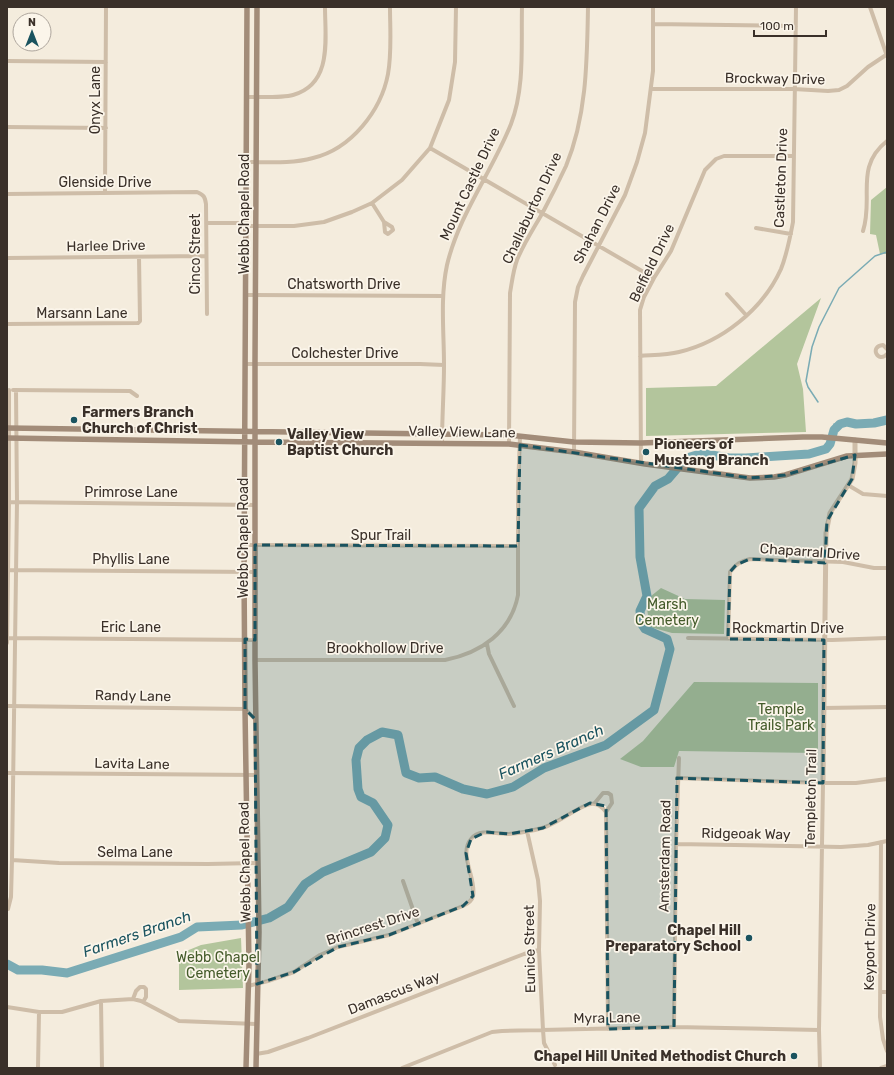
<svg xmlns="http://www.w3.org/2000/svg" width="894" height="1075" font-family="Rubik,sans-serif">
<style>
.green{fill:#b3c59c}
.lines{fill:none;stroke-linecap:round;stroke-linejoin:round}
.stream{stroke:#7aabb4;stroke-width:1.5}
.river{stroke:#7aabb4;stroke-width:9}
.minor{stroke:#cebda8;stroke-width:4}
.tertiary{stroke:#cebda8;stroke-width:5}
.secondary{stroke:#a28c79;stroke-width:5.5}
.marked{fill:#1a535f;fill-opacity:0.2;stroke:#1a535f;stroke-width:3;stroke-dasharray:8 5;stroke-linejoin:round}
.poi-dot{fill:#1a535f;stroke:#fbf5ea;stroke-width:1.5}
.labels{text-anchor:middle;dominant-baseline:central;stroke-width:3.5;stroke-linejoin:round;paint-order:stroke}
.street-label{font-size:14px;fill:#3a3029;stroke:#fbf5ea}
.poi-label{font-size:14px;font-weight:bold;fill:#3a3029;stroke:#fbf5ea;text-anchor:start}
.park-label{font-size:14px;fill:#445b2a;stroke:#fbf5ea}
.water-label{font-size:15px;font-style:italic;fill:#1a535f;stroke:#fbf5ea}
</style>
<rect width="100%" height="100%" fill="#f4ecdd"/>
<!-- green -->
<path class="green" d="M887,187V254H880L876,235L870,234L871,200Z
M821,298L797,364L803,389L806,432L646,436V388L716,386Z
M661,588L685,599L725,600L724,634L672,633L650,627L647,609L651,596Z
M694,682L818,683V753L679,751L674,767H641L620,759L643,741Z
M241,938L243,988L179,990V954L201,945Z"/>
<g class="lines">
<!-- stream -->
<path class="stream" d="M818,402L808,387L806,381L812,347L819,327L839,288L875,256L887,252
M834,424L836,427"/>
<!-- river -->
<path class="river" d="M7,964L18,970H42L67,973L181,937L197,927L242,925L269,918L288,907L305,884L323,872L371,852L385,838L388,825L373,803L361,797L358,789L356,760L359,748L367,740L382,732L398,735L406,773L419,778L435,777L463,789L487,794L513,787L544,768L606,745L654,710L670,649L667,639L645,629L641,623L640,611L647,596L640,557L639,508L655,486L668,479L680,465L690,457L700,454H706L729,458H746L809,454L826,449L830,444L834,430L840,424L847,422L856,424L874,423L887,420"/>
<!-- minor -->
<path class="minor" d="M870,7L887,56
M653,24L796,26
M7,61L106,62
M651,89H794L828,91L839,90L847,86L868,67L886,55
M246,97C258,97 282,98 293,95C333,84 325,38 325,7
M7,127L106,128
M430,148L654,278
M247,162C269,162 291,164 313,158C351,149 381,111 388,74C392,52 390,29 390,7
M105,192L106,7
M7,194L197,192C204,195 205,197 206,204L207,314
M372,203L384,222
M384,222L392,227L393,230L388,234L385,232Z
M206,223H237L246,226H294L324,222L352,212L372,203L402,180L430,148L449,100L455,62L456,7
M756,228L791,234
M863,231C874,198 854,167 887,141
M7,258L206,256
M727,294L746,315
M246,295L443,296
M7,324L138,323L140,321L139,257
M887,349L883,345C869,346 878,364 887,354
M640,356C653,355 667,355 679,352C722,342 763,309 781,269C787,254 790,238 793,222L796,7
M245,364H420L444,365
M13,390L130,391L137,396
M442,444C442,417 444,391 444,365C444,331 440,298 447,265C459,214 492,172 511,124C525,87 521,46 522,7
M509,444L510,293C512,282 513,271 517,260C524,243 534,228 543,212C551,197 559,181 566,166C587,115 587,60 588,7
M574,452L575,302L578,287L583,276L625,195L637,162L645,133L653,71V7
M641,464L640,310L644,297L654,278L671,251L705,170L716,159L724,156H794
M848,485L863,494L887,496
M7,502L255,505
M245,545L518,546
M7,570L255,572
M7,638L255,640
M688,638L832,640L887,638
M728,639L730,572C736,564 741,561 750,559L843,562L874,568H887
M7,643L9,502V390
M487,644L489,654L514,706
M255,660H445C481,653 511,632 518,595V487L520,437
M7,706L245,709L255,719
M824,708L887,707
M7,773L256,775
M677,778L823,783H856L887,779
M594,804L603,793H608L611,795L612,803L606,812
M527,831L538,880L540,901L539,950L543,1030L544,1043L555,1065
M881,842L880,1017L883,1039L887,1051
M676,844L841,847L868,845L887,841
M12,860L59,863L208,864L257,863
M403,881L418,924
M8,909L11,897L12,860L17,502L16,390
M248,986L268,981L294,972L320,955L338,947L389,935L463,906C467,904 472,901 473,896C477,879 458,854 471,839C480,828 496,834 509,834C519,833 532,831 542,828C555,825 582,804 591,804C597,803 602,807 606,812L608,1029
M880,992H887
M133,999L136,991L140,987H144L146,989V997L143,1002
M101,1001L102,1068
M7,1007L39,1012H62L101,1001L133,999L141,1001L179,1021L256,1024
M674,1027L676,844L679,758
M256,1054L268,1052L308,1038L524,954L539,950
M38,1068L39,1012
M402,1068L492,1032L502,1031L674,1027L819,1030
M820,1068L819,1030L823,783
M881,1068L887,1066"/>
<!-- tertiary -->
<path class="tertiary" d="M823,783L826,533L830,513L852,479L855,463V440"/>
<!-- secondary -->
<path class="secondary" d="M7,428L509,435L574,442L641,443L803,437H822L887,443
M7,438L255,442L509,444L574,452L645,464L750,478L774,477L785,475L847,456L887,454
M246,1068L249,965L245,709L244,571L247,7
M256,1068L259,932L255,660V364L257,7"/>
</g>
<!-- marked area -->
<path class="marked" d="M520,445L750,478L785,475L855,455L852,479L827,521L825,563L750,559L736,565L730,572L728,639L824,640L823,783L677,778L674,1027L608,1029L606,806L590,803L543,828L509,834L486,832L471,839L466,853L473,896L463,906L389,935L338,947L294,972L257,984L255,719L245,709V639L255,640V545L518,546Z"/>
<!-- markers -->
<g class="poi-dot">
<circle cx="74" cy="420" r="4"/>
<circle cx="279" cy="442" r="4"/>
<circle cx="646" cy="452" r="4"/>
<circle cx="749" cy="938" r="4"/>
<circle cx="794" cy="1056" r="4"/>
</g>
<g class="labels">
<!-- street labels -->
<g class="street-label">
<text transform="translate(775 79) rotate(1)">Brockway Drive</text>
<text transform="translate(95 100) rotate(-90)">Onyx Lane</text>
<text transform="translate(781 178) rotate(-88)">Castleton Drive</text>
<text x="105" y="182">Glenside Drive</text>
<text transform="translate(470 184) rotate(-65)">Mount Castle Drive</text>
<text transform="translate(532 208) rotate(-65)">Challaburton Drive</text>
<text transform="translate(244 214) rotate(-90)">Webb Chapel Road</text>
<text transform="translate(597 224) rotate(-63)">Shahan Drive</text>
<text transform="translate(106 246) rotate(-1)">Harlee Drive</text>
<text transform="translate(195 254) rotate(-90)">Cinco Street</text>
<text transform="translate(652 263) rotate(-64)">Belfield Drive</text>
<text x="344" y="284">Chatsworth Drive</text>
<text x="82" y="313">Marsann Lane</text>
<text x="345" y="353">Colchester Drive</text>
<text transform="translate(462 432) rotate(1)">Valley View Lane</text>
<text x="131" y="492">Primrose Lane</text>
<text x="381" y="535">Spur Trail</text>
<text transform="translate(243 538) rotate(-90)">Webb Chapel Road</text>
<text transform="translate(810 552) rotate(4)">Chaparral Drive</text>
<text x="131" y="559">Phyllis Lane</text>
<text x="131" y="627">Eric Lane</text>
<text x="788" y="628">Rockmartin Drive</text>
<text x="385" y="648">Brookhollow Drive</text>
<text transform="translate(133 696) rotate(1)">Randy Lane</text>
<text transform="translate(132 764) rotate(1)">Lavita Lane</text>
<text transform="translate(811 798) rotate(-89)">Templeton Trail</text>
<text transform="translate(746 834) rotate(1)">Ridgeoak Way</text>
<text x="135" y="852">Selma Lane</text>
<text transform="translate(665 856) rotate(-89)">Amsterdam Road</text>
<text transform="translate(245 862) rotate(-91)">Webb Chapel Road</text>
<text transform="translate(373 926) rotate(-18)">Brincrest Drive</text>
<text transform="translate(870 947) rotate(-89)">Keyport Drive</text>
<text transform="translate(530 949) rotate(-91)">Eunice Street</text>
<text transform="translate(394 993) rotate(-21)">Damascus Way</text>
<text transform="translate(607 1018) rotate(-1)">Myra Lane</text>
</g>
<!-- poi labels -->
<g class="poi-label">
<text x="82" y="412">Farmers Branch<tspan x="82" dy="16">Church of Christ</tspan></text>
<text x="287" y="434">Valley View<tspan x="287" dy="16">Baptist Church</tspan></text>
<text x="654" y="444">Pioneers of<tspan x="654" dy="16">Mustang Branch</tspan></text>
<text x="741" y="930" text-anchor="end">Chapel Hill<tspan x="741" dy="16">Preparatory School</tspan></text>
<text x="786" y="1056" text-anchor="end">Chapel Hill United Methodist Church</text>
</g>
<!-- park labels -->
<g class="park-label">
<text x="667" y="604">Marsh<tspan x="667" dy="16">Cemetery</tspan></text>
<text x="781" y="709">Temple<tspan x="781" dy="16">Trails Park</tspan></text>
<text x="218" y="957">Webb Chapel<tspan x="218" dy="16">Cemetery</tspan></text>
</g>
<!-- water labels -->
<g class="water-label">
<text transform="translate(551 752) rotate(-24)">Farmers Branch</text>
<text transform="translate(137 934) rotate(-19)">Farmers Branch</text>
</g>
</g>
<!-- border -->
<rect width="894" height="1075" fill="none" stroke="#3a3029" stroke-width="16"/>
<!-- north arrow -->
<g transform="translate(32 32)"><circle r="19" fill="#fbf5ea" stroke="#aea69d"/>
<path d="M0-3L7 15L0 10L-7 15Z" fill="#1a535f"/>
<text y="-6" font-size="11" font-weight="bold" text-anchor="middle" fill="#3a3029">N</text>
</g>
<!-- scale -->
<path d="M754 30v6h72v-6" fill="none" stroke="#3a3029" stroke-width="2"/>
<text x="760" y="30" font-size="12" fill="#3a3029" stroke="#fbf5ea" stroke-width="3" paint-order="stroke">100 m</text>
</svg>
